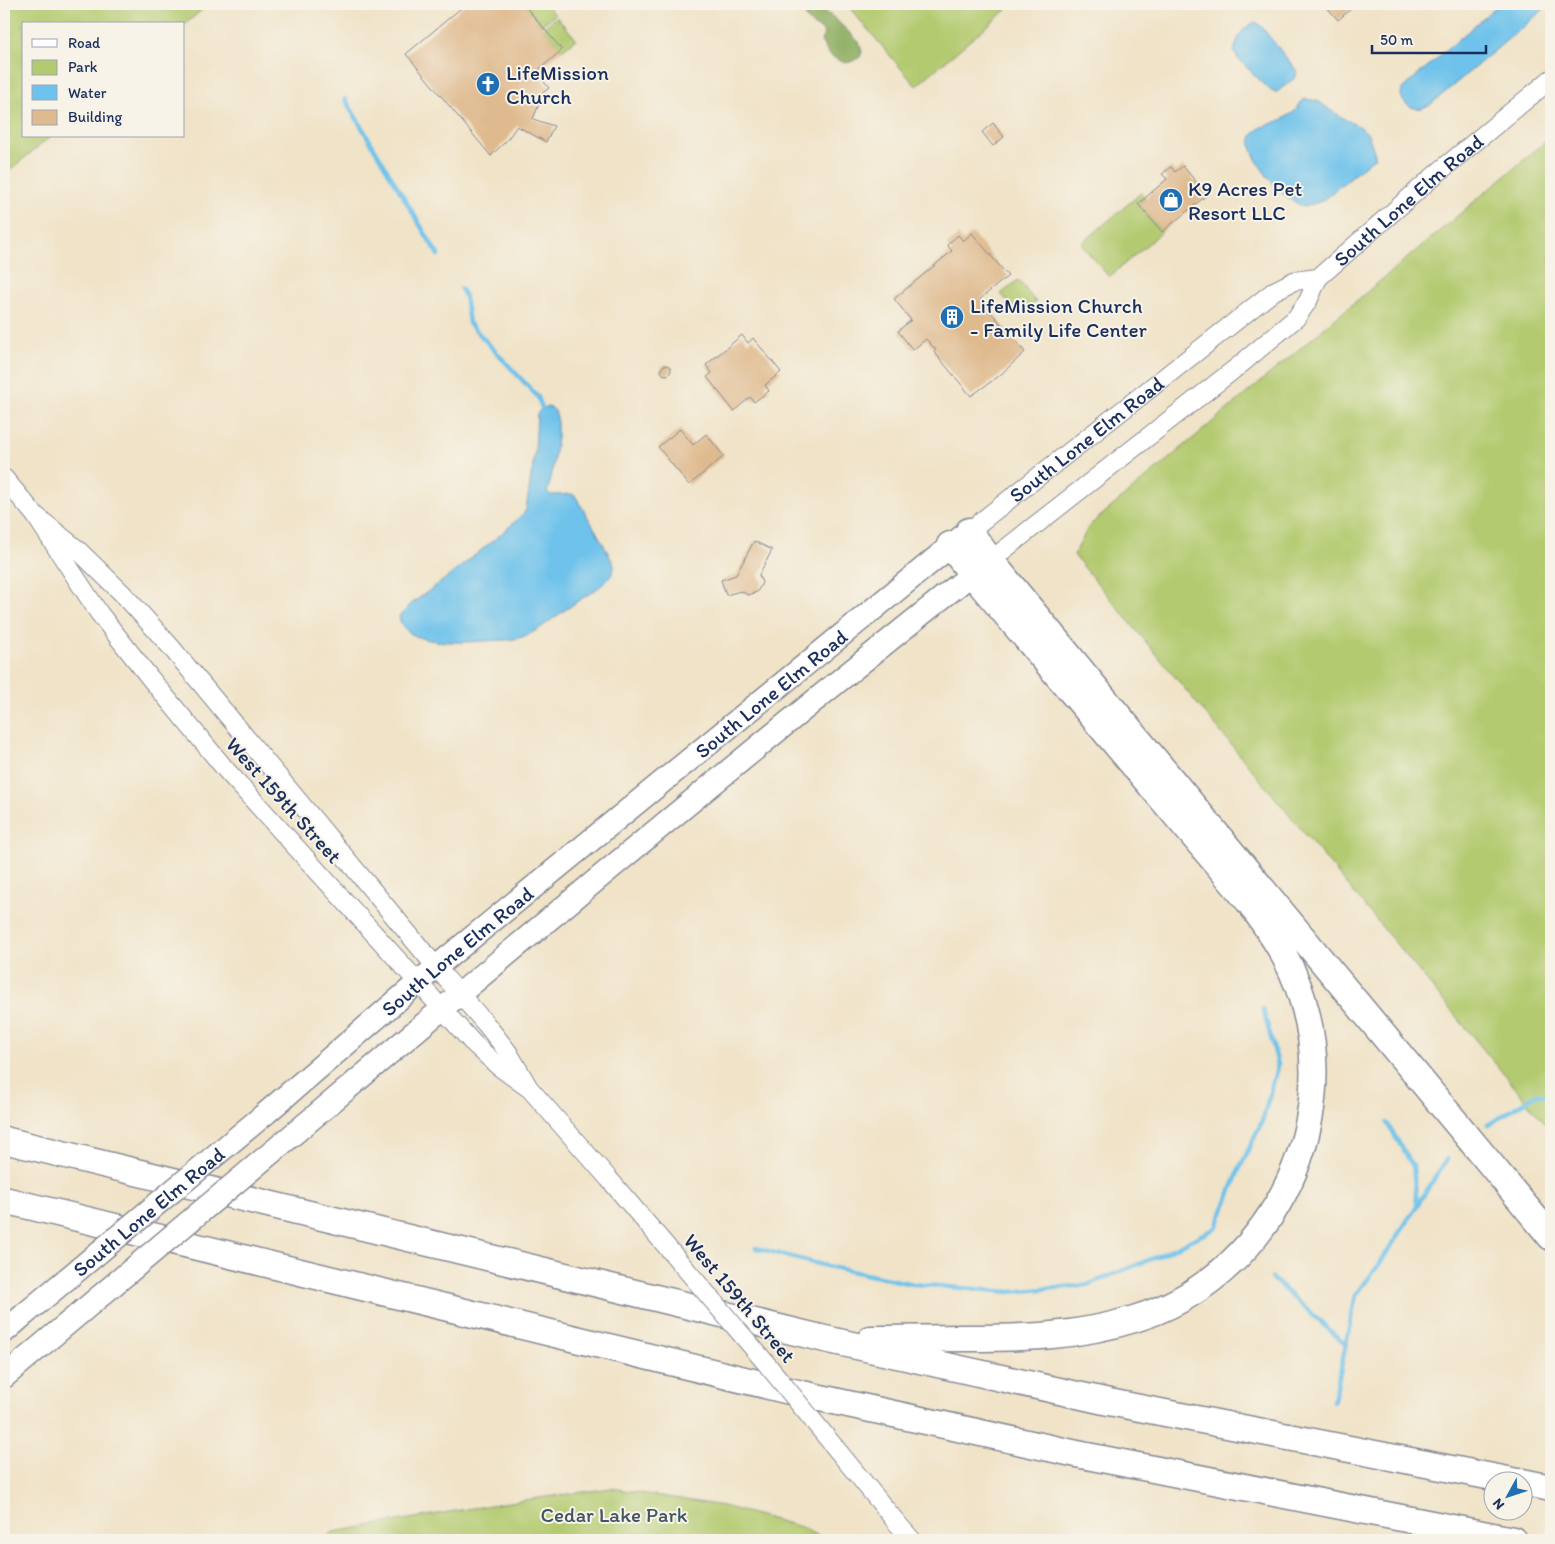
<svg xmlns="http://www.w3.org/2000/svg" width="1555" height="1544" font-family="Itim,sans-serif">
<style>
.green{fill:#b3ca6f;stroke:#677c66}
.forest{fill:#8eae62;stroke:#546e60}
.water{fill:#6ec2eb;stroke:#4478a4}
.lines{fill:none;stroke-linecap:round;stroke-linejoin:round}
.stream{stroke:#6ec2eb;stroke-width:4.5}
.building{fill:#dfba8e}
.minor-casing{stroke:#868993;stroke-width:20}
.major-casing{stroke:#868993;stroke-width:25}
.highway-casing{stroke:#868993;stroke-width:29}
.minor{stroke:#fff;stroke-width:18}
.major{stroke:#fff;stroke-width:22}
.highway{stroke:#fff;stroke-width:26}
.minor-bridge-casing{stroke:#868993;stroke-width:20;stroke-linecap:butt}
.major-bridge-casing{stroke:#868993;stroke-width:25;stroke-linecap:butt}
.minor-bridge{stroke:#fff;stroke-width:18}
.major-bridge{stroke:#fff;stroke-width:22}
.labels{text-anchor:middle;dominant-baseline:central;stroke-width:4;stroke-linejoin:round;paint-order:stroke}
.poi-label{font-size:21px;fill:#1b2f5e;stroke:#f7f3e8;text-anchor:start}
.street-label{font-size:21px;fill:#1b2f5e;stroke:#f7f3e8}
.park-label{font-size:21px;fill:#415662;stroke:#f7f3e8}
</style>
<rect width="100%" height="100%" fill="#f7f3e8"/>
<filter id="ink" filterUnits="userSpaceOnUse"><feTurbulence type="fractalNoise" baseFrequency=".02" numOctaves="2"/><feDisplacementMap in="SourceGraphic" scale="10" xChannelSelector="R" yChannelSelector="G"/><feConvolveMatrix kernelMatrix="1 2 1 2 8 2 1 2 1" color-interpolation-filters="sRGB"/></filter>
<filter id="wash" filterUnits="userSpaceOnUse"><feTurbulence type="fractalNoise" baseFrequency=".0096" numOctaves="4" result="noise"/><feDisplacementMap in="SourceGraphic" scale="20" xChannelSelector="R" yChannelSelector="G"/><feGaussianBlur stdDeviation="1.12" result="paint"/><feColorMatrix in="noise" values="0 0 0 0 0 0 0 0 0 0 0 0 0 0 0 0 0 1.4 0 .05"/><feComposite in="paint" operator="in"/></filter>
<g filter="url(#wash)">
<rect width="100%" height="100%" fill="#f0e3c8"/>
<!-- green -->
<path class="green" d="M4,4H209L184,25V24H24V136H51L4,175Z
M530,4H546L555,15L541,25L526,7Z
M848,4H1013L916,86L847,5Z
M557,17L576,39L562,50L543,28Z
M1551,137V1131L1074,555L1089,526Z
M1141,193L1145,197L1138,204L1162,232L1109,277L1081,244Z
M1018,280L1036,302L1020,315L1001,294Z
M611,1488L723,1506L801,1527L825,1540H324L333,1532L496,1504Z"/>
<!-- forest -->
<path class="forest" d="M798,4H815L833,17L859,42L862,52L860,57C849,63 848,65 837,59C826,54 827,51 821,41L824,34L821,29L812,25L806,18L805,12Z"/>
<!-- water -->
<path class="water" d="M1499,4H1550L1430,105C1429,105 1423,108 1422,108C1410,111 1396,99 1403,88Z
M1256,22L1260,25L1297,71L1296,77L1277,92H1273L1269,89L1239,60L1234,52C1237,38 1242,27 1256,22Z
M1306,99L1317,101L1346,120L1361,127L1368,134L1375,154V157L1322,201L1304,207C1298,204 1291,200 1285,195C1273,186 1242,148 1253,134C1260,125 1274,124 1283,119C1287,116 1293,113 1296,110C1300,105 1300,101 1306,99Z
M547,407L552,408L555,411L557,417V438L551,479L547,492L551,495L572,494L576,497C589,520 603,541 614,565C614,571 612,575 608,579C598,590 583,597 571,606C555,616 540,631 522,637C510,641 497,640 484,641C462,642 403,648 399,616L411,604L449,576L500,535L523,514L526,510L535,451L537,414L542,408Z"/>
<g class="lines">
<!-- stream -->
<path class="stream" d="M345,99L438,255
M461,289L465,296L469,323L538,397L542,408
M1387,1123L1413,1166L1417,1204
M1488,1125L1537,1094L1551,1096
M756,1248L826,1266L913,1284L1010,1292L1087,1285L1156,1257L1216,1228L1239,1170L1263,1119L1278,1064L1263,1009
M1272,1278L1345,1344
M1334,1401L1356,1295L1380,1263L1447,1159
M1030,1540H1033"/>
</g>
<g id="blocks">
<!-- building -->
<path class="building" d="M466,4H530L526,7L562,50L536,72L549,88L540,95L539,104L533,119L554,126L546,142L517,126L507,140L491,156L406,54Z
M1324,4H1357L1338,20Z
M993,123L1004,137L993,146L982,132Z
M1183,166L1207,195L1162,232L1138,204L1167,179L1162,174L1171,167L1175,172Z
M972,233L1008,276L980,299L1025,352L999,376L971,396L934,352L936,350L926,339L913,350L898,331L911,320L894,299L952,251L947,245L958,235L963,241Z
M742,335L748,343L753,338L781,372L765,385L769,391L754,402L750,397L734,411L707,377L712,373L706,365Z
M661 370a5 5 0 1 1 10 0a5 5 0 1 1-10 0Z
M680,429L693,445L706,434L724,456L689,485L658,447Z
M754,541L772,550L759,575L762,583L757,592L748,595L741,591L726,595L721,580L736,575Z"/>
</g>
</g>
<g filter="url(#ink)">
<use href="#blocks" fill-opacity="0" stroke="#868993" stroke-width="1"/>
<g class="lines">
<!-- minor casing -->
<g class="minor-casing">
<g id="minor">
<path d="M4,478L35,515L99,613L150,678L227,771L472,1042L498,1066L527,1087"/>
<path d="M35,515L78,550L124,595L170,646L436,967L486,1024L508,1052L529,1088L609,1179"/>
<path id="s1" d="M969,531L1274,291L1294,281L1318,278L1435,175L1551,79"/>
<path d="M982,567L1241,364L1296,318L1308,301L1318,278"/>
<path d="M897,1523L912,1540"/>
</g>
</g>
<!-- major casing -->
<g class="major-casing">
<g id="major">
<path d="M321,1111C536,929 752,749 972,574"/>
<path id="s2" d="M265,1114L436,967L964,535"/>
<path d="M4,1332L26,1313"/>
<path d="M4,1377L49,1339"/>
</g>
</g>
<!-- highway casing -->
<g class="highway-casing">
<path id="highway" d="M969,531L991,561L1112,708L1551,1237
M4,1140L825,1339L1109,1402L1518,1482
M4,1200L802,1394L1077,1454L1513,1540
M871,1339C902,1339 933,1338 964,1338C1023,1338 1077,1337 1134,1319C1267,1279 1344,1130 1302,998C1291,961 1272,934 1250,903L972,574L950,545
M1522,1482L1551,1488"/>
</g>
<!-- minor -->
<use href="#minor" class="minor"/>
<!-- major -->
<use href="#major" class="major"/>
<!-- highway -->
<use href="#highway" class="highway"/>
<!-- minor-bridge casing -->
<g class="minor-bridge-casing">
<path id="minor-bridge" d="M609,1179L765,1362L897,1523"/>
</g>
<!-- major-bridge casing -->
<g class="major-bridge-casing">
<g id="major-bridge">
<path id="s3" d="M26,1313L265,1114"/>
<path d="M49,1339L321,1111"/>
</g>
</g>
<!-- minor-bridge -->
<use href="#minor-bridge" class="minor-bridge"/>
<!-- major-bridge -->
<use href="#major-bridge" class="major-bridge"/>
</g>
</g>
<!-- icons -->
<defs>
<g id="church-disc" transform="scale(1.25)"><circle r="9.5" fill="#1f6fb2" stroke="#f7f3e8"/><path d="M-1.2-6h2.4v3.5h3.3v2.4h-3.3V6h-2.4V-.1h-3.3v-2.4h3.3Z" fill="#fff"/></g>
<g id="shop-disc" transform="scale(1.25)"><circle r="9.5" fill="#1f6fb2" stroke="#f7f3e8"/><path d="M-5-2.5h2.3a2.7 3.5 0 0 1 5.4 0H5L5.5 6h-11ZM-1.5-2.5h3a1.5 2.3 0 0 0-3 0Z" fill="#fff"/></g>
<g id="building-disc" transform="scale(1.25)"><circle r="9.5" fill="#1f6fb2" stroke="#f7f3e8"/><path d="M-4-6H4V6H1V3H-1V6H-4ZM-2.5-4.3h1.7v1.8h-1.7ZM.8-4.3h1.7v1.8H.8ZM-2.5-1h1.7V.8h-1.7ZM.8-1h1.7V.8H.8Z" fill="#fff"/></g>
</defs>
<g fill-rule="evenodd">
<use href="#church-disc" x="488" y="84"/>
<use href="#shop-disc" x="1171" y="200"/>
<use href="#building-disc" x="952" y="317"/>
</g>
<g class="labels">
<!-- poi labels -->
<g class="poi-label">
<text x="506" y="72">LifeMission<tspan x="506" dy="24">Church</tspan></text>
<text x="1188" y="188">K9 Acres Pet<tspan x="1188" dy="24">Resort LLC</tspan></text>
<text x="970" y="305">LifeMission Church<tspan x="970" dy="24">- Family Life Center</tspan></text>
</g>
<!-- street labels -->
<g class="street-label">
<text stroke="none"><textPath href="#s1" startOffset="554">South Lone Elm Road</textPath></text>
<text stroke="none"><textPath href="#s1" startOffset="149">South Lone Elm Road</textPath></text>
<text stroke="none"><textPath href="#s2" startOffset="658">South Lone Elm Road</textPath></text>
<text transform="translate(284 800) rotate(48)">West 159th Street</text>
<text stroke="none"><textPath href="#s2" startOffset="252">South Lone Elm Road</textPath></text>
<text stroke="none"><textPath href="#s3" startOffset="159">South Lone Elm Road</textPath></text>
<text transform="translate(740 1298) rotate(50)">West 159th Street</text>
</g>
<!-- park labels -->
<g class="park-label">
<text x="614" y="1514">Cedar Lake Park</text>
</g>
</g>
<!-- margin -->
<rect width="1555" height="1544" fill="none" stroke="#f7f3e8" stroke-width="20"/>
<!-- legend -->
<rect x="22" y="22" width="162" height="115" fill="#f7f3e8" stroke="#9fa5b1"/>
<rect x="32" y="39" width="25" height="8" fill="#ffffff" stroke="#9fa5b1"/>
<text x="68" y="48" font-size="15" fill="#1b2f5e">Road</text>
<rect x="32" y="60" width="25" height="15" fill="#b3ca6f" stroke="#9fa5b1"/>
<text x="68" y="72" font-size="15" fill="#1b2f5e">Park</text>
<rect x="32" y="85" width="25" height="15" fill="#6ec2eb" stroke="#9fa5b1"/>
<text x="68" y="98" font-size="15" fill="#1b2f5e">Water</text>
<rect x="32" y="110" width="25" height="15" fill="#dfba8e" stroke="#9fa5b1"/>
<text x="68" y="122" font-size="15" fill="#1b2f5e">Building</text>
<!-- north arrow -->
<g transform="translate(1508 1496) rotate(230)"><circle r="24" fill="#f7f3e8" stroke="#9fa5b1"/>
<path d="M0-4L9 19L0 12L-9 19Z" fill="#1f6fb2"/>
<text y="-8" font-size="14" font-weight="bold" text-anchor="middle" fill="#1b2f5e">N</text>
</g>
<!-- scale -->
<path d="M1372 45v8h114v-8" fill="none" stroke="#1b2f5e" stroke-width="2.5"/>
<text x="1380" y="45" font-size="15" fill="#1b2f5e" stroke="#f7f3e8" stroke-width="4" paint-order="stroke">50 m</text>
</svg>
